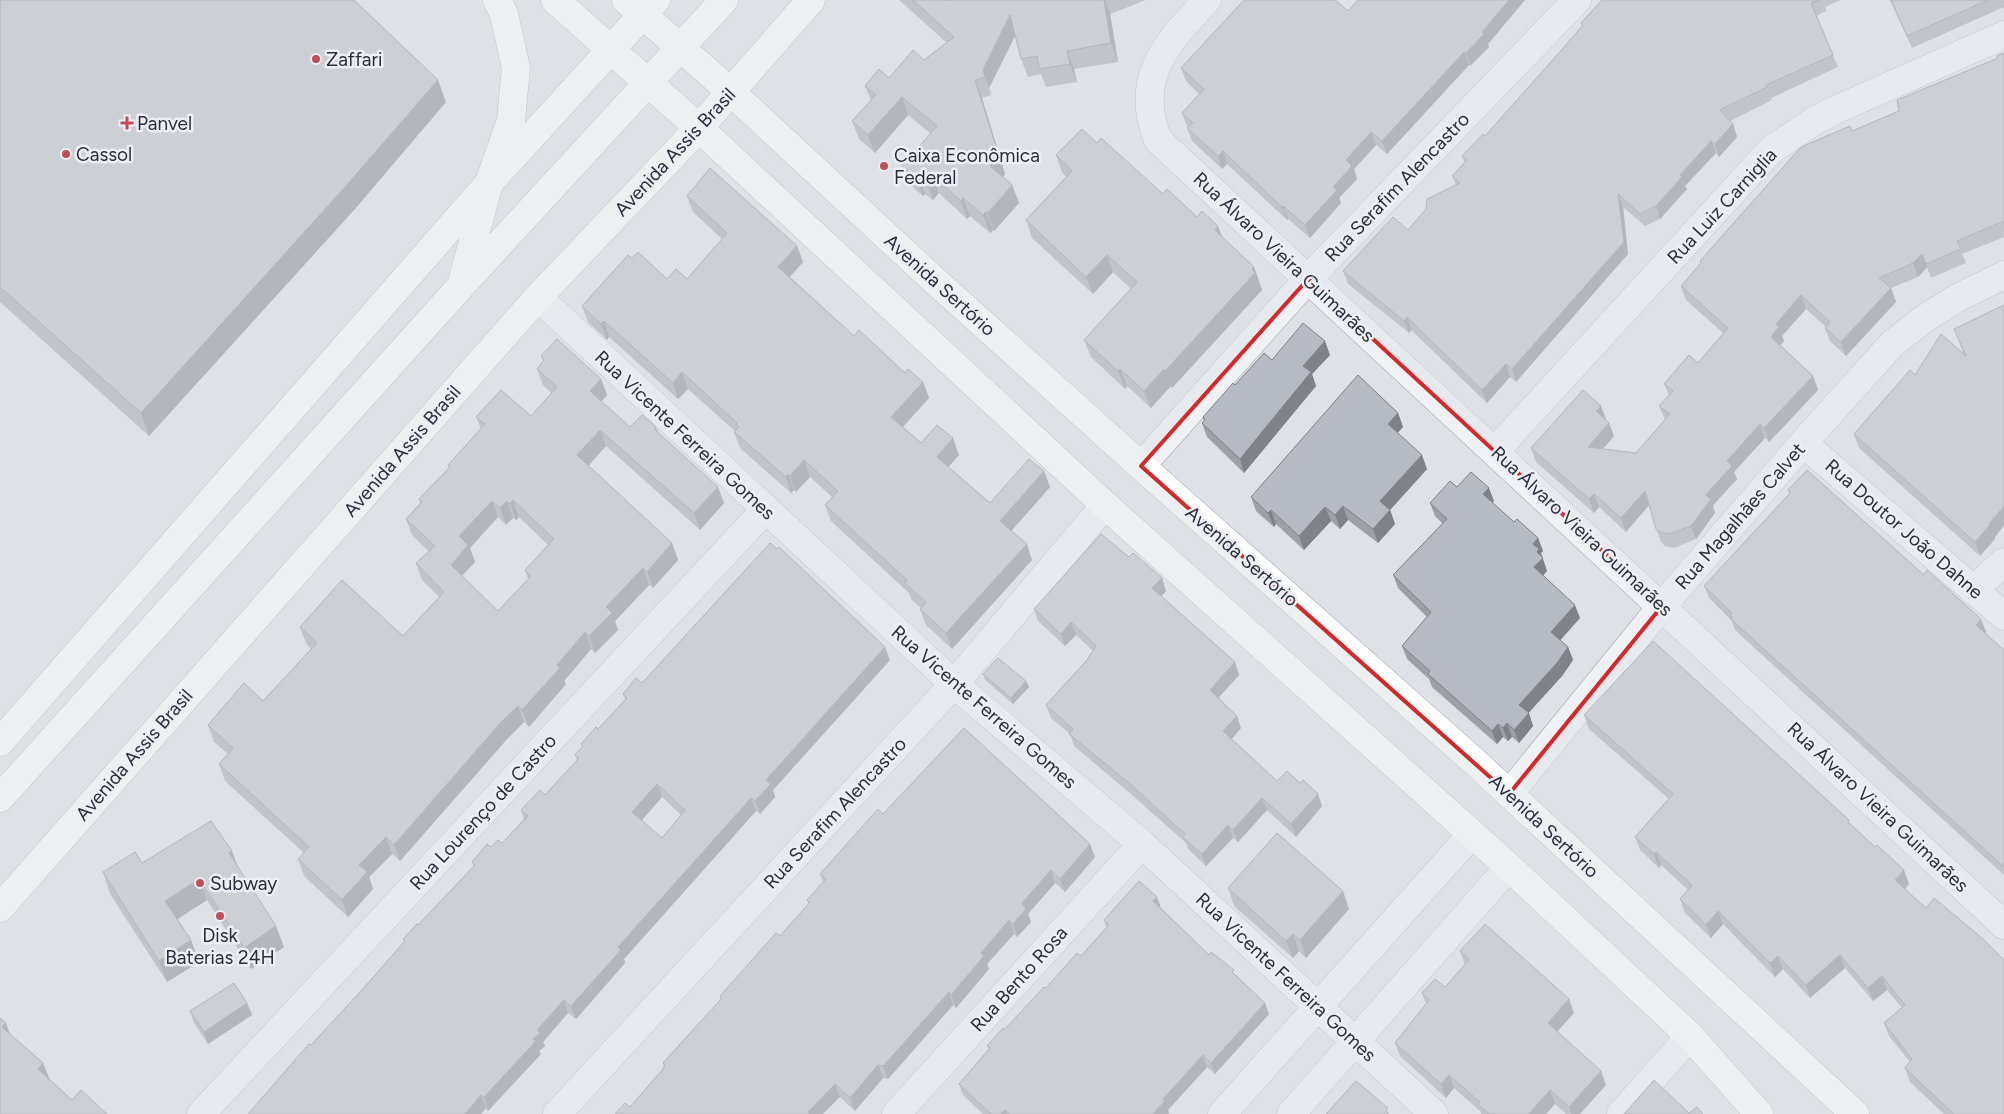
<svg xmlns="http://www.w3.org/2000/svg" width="2004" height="1114" font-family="Figtree,sans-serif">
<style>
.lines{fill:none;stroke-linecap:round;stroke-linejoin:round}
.minor-casing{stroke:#a4a8af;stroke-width:29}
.major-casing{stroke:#9ea4b0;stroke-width:29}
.minor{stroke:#f0f1f5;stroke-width:28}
.major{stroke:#fff;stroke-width:28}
.wall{fill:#9da0a7;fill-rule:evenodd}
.shaded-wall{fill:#7f8288}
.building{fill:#b6bac2;stroke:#7f8288;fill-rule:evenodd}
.marked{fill:none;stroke:#d62828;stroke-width:4;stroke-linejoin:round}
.poi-dot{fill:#c04e58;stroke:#edeff4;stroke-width:2}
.labels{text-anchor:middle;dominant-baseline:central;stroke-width:5;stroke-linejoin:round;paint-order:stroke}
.poi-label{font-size:19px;fill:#292e3b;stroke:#edeff4;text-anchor:start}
.street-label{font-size:19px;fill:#292e3b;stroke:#edeff4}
</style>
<rect width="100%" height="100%" fill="#dee1e6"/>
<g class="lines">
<!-- minor casing -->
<g class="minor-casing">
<path id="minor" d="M1207,0C1167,43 1133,77 1158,140L2004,925
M538,297L954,684L1142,844L1434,1114
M1803,443L2004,616
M1495,451L1772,149L1814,121L1833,111L2004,35
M1141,466L1308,279L1577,0
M1973,590L2004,562
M1509,794L1662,606L1803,443L1892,344L1924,319L1957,298L2004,275
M201,1114L765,510
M557,1114L954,684L1105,505
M896,1114L1142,844
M1222,1114L1472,834
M1291,1114L1509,867
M1621,1114L1690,1036"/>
</g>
<!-- major casing -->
<g class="major-casing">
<path id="major" d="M555,0L699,128L1105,505L1509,867L1690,1036L1759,1114
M626,0L731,92L934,280L1141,466L1476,763L1855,1114
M462,282L489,183L511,120L516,68L504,14L497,0
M0,742L489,183L656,0
M0,798L461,286L724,0
M0,908L538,297L699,128L811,0"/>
</g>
<!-- minor -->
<use href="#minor" class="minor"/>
<!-- major -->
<use href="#major" class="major"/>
</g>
<!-- wall -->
<path class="wall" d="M0,0L446,102L354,210L149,436L0,302Z
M899,0H950V1L952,0H1146L1110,14L1118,62L1074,69L1077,82L1046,87L1041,74L1028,77L1021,59L1015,36L989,88L991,95L982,98L1005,174L1003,177L1012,185L1019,203L994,231L993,230L990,233L970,216L967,219L939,193L933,200L925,194L923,196L909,184L902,166L931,134L908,115L875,153L859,139L852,121L871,100L865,86L889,78L924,60L947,43Z
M1358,0H1525L1488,44L1489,47L1470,66L1469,65L1387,154L1376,145L1354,169L1357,179L1339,198L1341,203L1310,238L1288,219L1287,220L1227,164L1222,169L1192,141L1187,128L1188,127L1187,126L1182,113L1199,94L1186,81L1181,68L1348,11Z
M1602,0H1841L1825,7L1826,11L1816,16L1838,67L1771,98L1772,100L1730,121L1733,124L1737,137L1719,157L1716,153L1685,186L1687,189L1660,219L1645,226L1623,207L1628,254L1516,382L1510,377L1487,403L1411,330L1409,333L1348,284L1343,271L1408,230L1456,185L1452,176L1465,163L1462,156L1485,136L1566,45L1582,26L1581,23Z
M1890,0H2004V7L1912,48Z
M2004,53V237L1962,254L1966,263L1931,278L1927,267L1918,277L1891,288L1896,302L1846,356L1830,341L1825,328L1826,327L1806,309L1782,336L1784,341L1780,345L1813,376L1818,390L1769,442L1765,438L1734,472L1737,479L1715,503L1713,506L1715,513L1696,539L1674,548L1665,546L1661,542L1656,529L1649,505L1626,532L1599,507L1594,513L1536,462L1531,448L1606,419L1614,436L1603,449L1636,453L1665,420L1659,406L1669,395L1664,384L1698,363L1723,333L1686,300L1681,286L1701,264L1700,261L1852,131L1899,111L1998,58Z
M1097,143L1163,194L1197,217L1222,237L1254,267L1262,290L1172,388L1171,386L1151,408L1127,386L1125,389L1091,357L1084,340L1131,289L1113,272L1093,294L1032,238L1026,220L1066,177L1062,172L1056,155Z
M687,196L797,246L803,262L790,277L854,336L905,373L923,382L929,398L903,427L921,443L959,455L948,467L990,503L1044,471L1050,487L1011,531L1032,560L952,649L926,625L920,609L921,608L911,599L909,593L831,521L825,505L832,497L810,477L796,492L794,490L791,493L740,448L734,432L735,431L688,389L678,399L609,337L607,340L588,322L582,306L632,258L667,279H687L722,239L693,212Z
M2004,305V525L1995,537V539L1980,556L1859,448L1854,434L1915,375L1964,355L1954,329Z
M1330,355L1312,374L1316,386L1244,473L1207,437L1202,423L1204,421L1203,417L1272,360Z
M541,356L601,379L607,395L601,402L630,427H656L658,432L724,503L700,530L606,446L588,466L672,543L678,560L653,588L649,585L615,621L618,630L595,653L591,649L564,681L566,684L529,727L524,722L508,738L400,861L392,854L369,877L373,889L348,917L304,876L298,859L304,853L225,781L219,764L228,754L214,742L208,725L263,701L311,649L306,643L300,627L403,636L439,597L422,580L416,563L429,552L412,535L406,519L420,503L419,499L449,468L448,465L481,429L476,417L531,416L551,393L543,385L537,369L543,361ZM498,517L506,525L513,518L516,520L519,517L548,545L525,570L528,579L498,611L462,576L475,562L470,548Z
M1398,413L1403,427L1397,433L1427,469L1390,510L1395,524L1378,543L1348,520L1340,529L1331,521L1304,550L1276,524L1274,527L1256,511L1251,497Z
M1788,490L1986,632L1984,633L2004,650V875L1738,633L1734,628L1732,621L1709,598L1704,586L1789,494Z
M1494,501L1492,503L1514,522L1538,538L1543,551L1541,553L1547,571L1543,575L1580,618L1560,640L1568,647L1573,660L1562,676L1528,713L1533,726L1519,743L1512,737L1508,741L1503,737L1497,744L1432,687L1429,679L1407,659L1402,646L1427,617L1398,588L1393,575L1443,524L1435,516L1430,503Z
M1129,557L1162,578L1166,591L1161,596L1235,662L1239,675L1218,698L1241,728L1232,739L1277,781L1322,806L1296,837L1267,810L1238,842L1233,838L1206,866L1188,849L1186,843L1132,795L1074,746L1070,734L1051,718L1046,705L1087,660L1093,651L1076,635L1065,646L1038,621L1034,609Z
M890,660L773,790L775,797L760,814L756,811L624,959L625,963L576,1019L568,1013L543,1042L545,1046L539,1051L541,1054L488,1111L486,1108L481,1114H248L361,991L404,942L403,939L418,925L474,867L472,862L491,847L502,843L524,819L521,810L545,795L577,760L575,755L582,747L581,744L598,729L625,700L623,694L642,683ZM662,797L681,815L662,838L641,821Z
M983,674L1026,681L1029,687L1013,704L985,680Z
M1584,715L1851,825L1909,884L1905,889L2004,1114H1944L1910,1082L1905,1068L1910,1062L1889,1036L1884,1023L1902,1008L1887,990L1873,1001L1845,968L1810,998L1783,969L1775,977L1723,924L1711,938L1685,913L1680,899L1688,890L1661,865L1659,868L1640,850L1635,837L1669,799L1589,729Z
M883,814L1095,857L1065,892L1055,883L1028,914L1031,922L1017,937L1014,934L987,964L989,969L956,1008L953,1005L898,1068L888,1079L883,1078L855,1111L840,1097L630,1107L663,1069L664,1067L663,1063L721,999L720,996L780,936L809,904L807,900L823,882L820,874Z
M142,863L237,865L284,947L251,969L207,900L177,919L191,940L199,962L167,982L110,894L103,872Z
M1228,888L1349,909L1306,958L1299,951L1293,958L1234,906Z
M1161,908L1209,955L1236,975L1269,1014L1215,1074L1207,1067L1168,1110L1169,1113L1168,1114H983L963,1095L959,1084L989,1049L987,1046L1046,988L1081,956L1106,928L1104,920Z
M1460,951L1574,1013L1557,1032L1606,1085L1580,1114H1566L1555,1104L1546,1114H1481V1112L1454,1088L1446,1098L1400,1056L1395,1043L1426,1004L1422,993L1445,987L1465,965Z
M247,1003L252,1015L208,1044L194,1023L190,1011Z"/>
<!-- shaded-wall -->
<path class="shaded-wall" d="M1104,0H1105L1110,14L1118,62L1111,43Z
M1509,0H1525L1488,44L1489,47L1470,66L1466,53L1482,32Z
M1010,15L1016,34L989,88L991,95L983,70Z
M1067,51L1074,69L1077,82L1070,64Z
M1464,52L1469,65L1387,154L1382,141Z
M438,80L446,102L354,210L149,436L141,413Z
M975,80L982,98L1005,174L997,184L990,166Z
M902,97L908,115L875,153L868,135Z
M1733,124L1737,137L1719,157L1715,144Z
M1371,132L1376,145L1354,169L1357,179L1339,198L1341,203L1310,238L1305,225L1333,187L1346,160Z
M1711,141L1716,153L1685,186L1687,189L1660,219L1656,206L1680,175Z
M1223,151L1227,164L1222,169L1218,156Z
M932,175L939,193L933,200L927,182Z
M918,176L925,194L923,196L916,178Z
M1012,185L1019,203L994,231L988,213Z
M1618,194L1623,207L1628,254L1516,382L1512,369Z
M963,198L970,216L967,219L961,201Z
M1283,206L1288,219L1287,220L1282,207Z
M986,212L993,230L990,233L983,215Z
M1218,226L1225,244L1215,230Z
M797,246L803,262L784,283L778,267Z
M1922,254L1927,267L1918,277L1913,263Z
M1107,255L1113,272L1093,294L1086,277Z
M1254,267L1262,290L1172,388L1165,371Z
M1891,288L1896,302L1846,356L1841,342Z
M1801,295L1806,309L1782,336L1784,341L1776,350L1771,337L1776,324Z
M1407,317L1411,330L1409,333L1404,321Z
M604,321L609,337L607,340L601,324Z
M1325,341L1330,355L1312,374L1316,386L1244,473L1240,459L1303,366Z
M1506,364L1510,377L1487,403L1482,390Z
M1120,369L1127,386L1125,389L1118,371Z
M1164,369L1171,386L1151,408L1144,391Z
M682,372L688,389L678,399L673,383Z
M1813,376L1818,390L1769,442L1764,428Z
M601,379L607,395L596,408L590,391Z
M923,382L929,398L897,433L891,417Z
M1601,406L1606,419L1601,425L1596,411Z
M1398,413L1403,427L1393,438L1388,424Z
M1609,423L1614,436L1593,460L1588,447Z
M1760,424L1765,438L1734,472L1737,479L1715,503L1713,506L1715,513L1696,539L1691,526L1706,495L1727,461Z
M600,430L606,446L583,472L577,455Z
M953,438L959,455L943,473L937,457Z
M1422,455L1427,469L1390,510L1395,524L1378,543L1373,529L1380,501Z
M804,460L810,477L796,492L790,476Z
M1044,471L1050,487L1006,537L1000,521Z
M788,474L794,490L791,493L786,477Z
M718,487L724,503L700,530L694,513Z
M1489,488L1494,501L1488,507L1483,494Z
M1645,491L1650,504L1626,532L1621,518Z
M1594,494L1599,507L1594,513L1589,499Z
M513,500L519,517L516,520L510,504Z
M492,501L498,517L470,548L475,562L457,581L451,565L459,536Z
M507,501L513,518L506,525L500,508Z
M1343,506L1348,520L1340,529L1335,515Z
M2004,506V525L1995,537V539L1980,556L1975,542Z
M1325,507L1331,521L1304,550L1299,536Z
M1271,510L1276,524L1274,527L1268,513Z
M1538,538L1543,551L1541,553L1547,571L1539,580L1534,567L1533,544Z
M672,543L678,560L653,588L647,572Z
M1027,544L1032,560L952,649L946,633Z
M643,568L649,585L615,621L618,630L595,653L589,636L606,607Z
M1162,578L1166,591L1157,601L1152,588Z
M1575,605L1580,618L1556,645L1551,632Z
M1981,619L1986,632L1980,638L1976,625Z
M1071,622L1076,635L1065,646L1061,634Z
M585,632L591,649L564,681L566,684L529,727L522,710L557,665Z
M885,647L890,660L773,790L775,797L760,814L755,801L766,780Z
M1568,647L1573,660L1562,676L1524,718L1519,705Z
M1235,662L1239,675L1214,703L1210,690Z
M1026,681L1029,687L1013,704L1011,698Z
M518,706L524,722L508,738L400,861L394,845L502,721Z
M1529,713L1533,726L1519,743L1514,730Z
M1237,716L1241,728L1227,744L1223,731Z
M1507,723L1512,737L1508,741L1503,728Z
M1498,724L1503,737L1497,744L1492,731Z
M657,784L662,797L637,826L632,812Z
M1318,794L1322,806L1296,837L1291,824Z
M751,798L756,811L624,959L625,963L576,1019L571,1006L618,947Z
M1262,798L1267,810L1238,842L1233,830Z
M1228,825L1233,838L1206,866L1202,854Z
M386,837L392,854L369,877L373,889L348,917L342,900L359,865Z
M1090,844L1095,857L1065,892L1060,879Z
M232,851L240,873L229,853Z
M1656,852L1661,865L1659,868L1654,854Z
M1051,870L1055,883L1028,914L1031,922L1017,937L1013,924L1022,903Z
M1904,870L1909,884L1900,894L1895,880Z
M199,879L207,900L173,922L165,901Z
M1343,891L1349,909L1306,958L1300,940Z
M1157,897L1161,908L1153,901Z
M1718,911L1723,924L1711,938L1706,925Z
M1009,920L1014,934L987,964L989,969L956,1008L951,995L981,953Z
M276,926L284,947L251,969L244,948Z
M1293,934L1299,951L1293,958L1286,941Z
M191,940L199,962L167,982L159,961Z
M1840,955L1845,968L1810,998L1806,985Z
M1778,956L1783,969L1775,977L1770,963Z
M1882,976L1887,990L1873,1001L1868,988Z
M949,992L953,1005L888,1079L883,1066Z
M1569,999L1574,1013L1552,1037L1548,1023Z
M564,1000L568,1013L543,1042L545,1046L539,1051L541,1054L488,1111L484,1097L533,1039L537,1030Z
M247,1003L252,1015L208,1044L204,1032Z
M1265,1003L1269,1014L1215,1074L1211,1063Z
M6,1023L12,1040L2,1027Z
M1203,1055L1207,1067L1168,1110L1169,1113L1168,1114H1153L1163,1099Z
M43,1063L50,1080L38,1069Z
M878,1065L883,1078L855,1111L850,1098Z
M1601,1071L1606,1085L1580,1114H1571L1569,1107Z
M1449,1075L1454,1088L1446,1098L1441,1084Z
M835,1084L840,1097L823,1114H809L808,1112Z
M1550,1090L1555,1104L1546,1114H1529Z
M481,1095L486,1108L481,1114H465Z
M1005,1110L1007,1114H1001Z"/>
<!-- building -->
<path class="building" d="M0,0H354L438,80L345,187L141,413L0,287Z
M913,0H949L950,1L952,0H1104L1111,43L1067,51L1070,64L1039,69L1037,56L1021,59L1010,15L983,70L985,77L975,80L999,156L990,166L1012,185L988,213L986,212L983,215L963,198L961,201L932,175L927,182L918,176L916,178L902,166L937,126L902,97L868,135L852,121L876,95L865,86L879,69L889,78L913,50L924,60L954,37Z
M1244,0H1335L1348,11L1358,0H1509L1482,32L1484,34L1466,53L1464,52L1382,141L1371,132L1346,160L1352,166L1333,187L1337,190L1305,225L1283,206L1282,207L1223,151L1218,156L1187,128L1193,123L1182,113L1204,89L1181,68Z
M1602,0H1819L1811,3L1833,55L1766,85L1767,87L1720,110L1733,124L1715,144L1711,141L1680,175L1682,177L1656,206L1640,214L1618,194L1624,242L1512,369L1506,364L1482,390L1407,317L1404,321L1343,271L1393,217L1408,230L1426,209L1427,199L1460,183L1452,176L1467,160L1462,156L1483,134L1485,136L1566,45L1583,25L1581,23Z
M1891,0H1988L1907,36Z
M2004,53V221L1957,241L1961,249L1926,264L1922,254L1913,263L1879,278L1891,288L1841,342L1825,328L1830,322L1801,295L1776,324L1779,327L1771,337L1813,376L1764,428L1760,424L1727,461L1732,466L1710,490L1706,495L1711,499L1691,526L1669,534L1660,532L1656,529L1645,491L1621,518L1594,494L1589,499L1531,448L1583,390L1601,406L1596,411L1609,423L1588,447L1636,453L1670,414L1659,406L1673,391L1664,384L1689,355L1698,363L1728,328L1681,286L1701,263L1700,261L1801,147L1850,126L1852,131L1899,111L1897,100L1998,58L1997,56Z
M1082,129L1097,143L1101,138L1163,194L1167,189L1197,217L1202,211L1218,226L1215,230L1254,267L1252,269L1255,273L1165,371L1164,369L1144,391L1120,369L1118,371L1084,340L1137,282L1107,255L1086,277L1026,220L1072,171L1056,155Z
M710,168L797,246L778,267L854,336L859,330L905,373L908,369L923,382L891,417L921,443L937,425L953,438L937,457L990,503L1029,459L1044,471L1000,521L1027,544L946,633L920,609L926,602L905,583L907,580L825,505L838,491L804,460L790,476L788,474L786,477L734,432L739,427L736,424L737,423L682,372L673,383L604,321L601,324L582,306L628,255L632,258L638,252L667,279L676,269L687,279L727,233L687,196Z
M2004,305V506L1989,524L1990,525L1975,542L1854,434L1910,370L1915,375L1941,334L1966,356L1954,329Z
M1303,323L1325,341L1303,366L1311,372L1240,459L1202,423L1205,420L1203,417L1233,383L1235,385L1264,353L1272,360Z
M557,339L601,379L590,391L630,427L642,415L656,427L654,429L718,487L694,513L600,430L577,455L672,543L647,572L643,568L606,607L612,613L589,636L585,632L557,665L560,668L522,710L518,706L502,721L394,845L386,837L359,865L367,872L342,900L298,859L309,847L219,764L233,748L208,725L244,683L263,701L317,643L300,627L342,580L403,636L444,592L416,563L435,546L406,519L422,502L419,499L450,467L448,465L485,424L476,417L501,390L531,416L557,387L537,369L544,360L541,356ZM513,500L554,539L525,570L531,576L498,611L451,565L468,545L459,536L492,501L500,508L507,501L510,504Z
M1358,375L1398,413L1388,424L1422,455L1380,501L1390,510L1373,529L1343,506L1335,515L1325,507L1299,536L1271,510L1268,513L1251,497Z
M1807,470L1924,575L1927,570L1981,619L1976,625L2004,650V867L1733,621L1730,615L1732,613L1704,586L1791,492L1788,490Z
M1471,472L1489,488L1483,494L1514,522L1517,519L1538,538L1533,544L1539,549L1537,552L1543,558L1534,567L1575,605L1551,632L1568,647L1557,663L1519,705L1529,713L1514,730L1507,723L1503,728L1498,724L1492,731L1428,674L1430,671L1402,646L1431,612L1393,575L1447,519L1430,503L1450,481L1457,487Z
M1101,534L1129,557L1133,553L1162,578L1152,588L1235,662L1210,690L1237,716L1223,731L1277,781L1287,771L1300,783L1303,780L1318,794L1291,824L1262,798L1233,830L1228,825L1202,854L1183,837L1185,834L1128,782L1069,734L1073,729L1046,705L1087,660L1096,646L1071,622L1061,634L1034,609Z
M770,543L777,549L779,547L885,647L766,780L771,784L755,801L751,798L618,947L621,950L571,1006L564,1000L537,1030L540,1033L533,1039L536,1041L484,1097L481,1095L465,1114H248L309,1044L311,1045L361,991L405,941L403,939L417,924L418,925L475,865L472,862L487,844L491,847L498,840L502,843L528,816L521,810L540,790L545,795L579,758L575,755L583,746L581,744L596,727L598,729L627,698L623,694L636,678L642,683ZM657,784L685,810L662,838L632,812Z
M1653,641L1849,820L1848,822L1875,847L1877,845L1904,870L1895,880L1926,908L1934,898L1982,938L2004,960V1114H1954L1905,1068L1912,1059L1884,1023L1905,1005L1882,976L1868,988L1840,955L1806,985L1778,956L1770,963L1718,911L1706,925L1680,899L1692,885L1656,852L1654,854L1635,837L1673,794L1584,715Z
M998,658L1026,681L1011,698L983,674Z
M964,728L1090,844L1060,879L1051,870L1022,903L1026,909L1013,924L1009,920L981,953L984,956L951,995L949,992L893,1055L883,1066L878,1065L850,1098L835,1084L808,1112L810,1114H615L625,1103L630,1107L663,1069L665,1065L663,1063L722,998L720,996L776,933L780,936L810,902L807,900L826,879L820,874L878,809L883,814Z
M211,821L232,851L229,853L276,926L244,948L199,879L165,901L191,940L159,961L103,872L135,852L142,863Z
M1277,833L1343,891L1300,940L1293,934L1286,941L1228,888Z
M1139,881L1157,897L1153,901L1209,955L1211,952L1234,970L1232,972L1265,1003L1211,1063L1203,1055L1163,1099L1165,1101L1153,1114H1010L1005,1110L1001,1114H991L959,1084L990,1048L987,1046L1003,1028L1004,1030L1044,987L1046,988L1077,953L1081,956L1109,925L1104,920Z
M1485,924L1569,999L1548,1023L1601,1071L1569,1107L1550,1090L1529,1114H1489L1478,1104L1480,1102L1449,1075L1441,1084L1395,1043L1429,1000L1422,993L1435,979L1445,987L1469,960L1460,951Z
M234,983L247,1003L204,1032L190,1011Z
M0,1018L6,1023L2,1027L43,1063L38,1069L72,1100L81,1090L107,1114H0Z
M1654,1080L1689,1113L1697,1107L1703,1114H1624Z
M1356,1081L1388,1108L1386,1111L1389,1114H1326Z"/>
<!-- marked area -->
<path d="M0 0H2004V1114H0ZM1308,279L1662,606L1509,794L1141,466Z" fill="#dee1e6" fill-opacity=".55" fill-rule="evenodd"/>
<path class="marked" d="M1308,279L1662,606L1509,794L1141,466Z"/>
<!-- markers -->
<g class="poi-dot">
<circle cx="316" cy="59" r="5"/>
<path d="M124.5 115.5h5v5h5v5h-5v5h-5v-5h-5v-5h5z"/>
<circle cx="66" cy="154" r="5"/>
<circle cx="884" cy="166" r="5"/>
<circle cx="200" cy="883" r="5"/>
<circle cx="220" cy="916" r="5"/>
</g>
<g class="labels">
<!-- poi labels -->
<g class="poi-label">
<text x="326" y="59">Zaffari</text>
<text x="137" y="123">Panvel</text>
<text x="76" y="154">Cassol</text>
<text x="894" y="155">Caixa Econômica<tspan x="894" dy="22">Federal</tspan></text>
<text x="210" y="883">Subway</text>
<text x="220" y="935" text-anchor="middle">Disk<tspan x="220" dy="22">Baterias 24H</tspan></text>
</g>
<!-- street labels -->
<g class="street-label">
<text transform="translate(675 152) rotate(-47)">Avenida Assis Brasil</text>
<text transform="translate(1397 187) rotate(-46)">Rua Serafim Alencastro</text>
<text transform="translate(1722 206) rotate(-47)">Rua Luiz Carniglia</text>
<text transform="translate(1284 257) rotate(43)">Rua Álvaro Vieira Guimarães</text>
<text transform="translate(940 285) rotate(42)">Avenida Sertório</text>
<text transform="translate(685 435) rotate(43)">Rua Vicente Ferreira Gomes</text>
<text transform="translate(402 451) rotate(-49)">Avenida Assis Brasil</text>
<text transform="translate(1740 516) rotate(-49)">Rua Magalhães Calvet</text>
<text transform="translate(1904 529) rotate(41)">Rua Doutor João Dahne</text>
<text transform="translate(1582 531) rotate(43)">Rua Álvaro Vieira Guimarães</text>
<text transform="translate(1242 556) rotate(41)">Avenida Sertório</text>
<text transform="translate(984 707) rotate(41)">Rua Vicente Ferreira Gomes</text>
<text transform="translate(134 755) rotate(-49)">Avenida Assis Brasil</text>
<text transform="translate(1878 807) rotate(43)">Rua Álvaro Vieira Guimarães</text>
<text transform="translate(483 812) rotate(-47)">Rua Lourenço de Castro</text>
<text transform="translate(835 813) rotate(-47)">Rua Serafim Alencastro</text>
<text transform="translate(1544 826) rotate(43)">Avenida Sertório</text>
<text transform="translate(1286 977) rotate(43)">Rua Vicente Ferreira Gomes</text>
<text transform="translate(1019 979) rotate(-48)">Rua Bento Rosa</text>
</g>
</g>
</svg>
